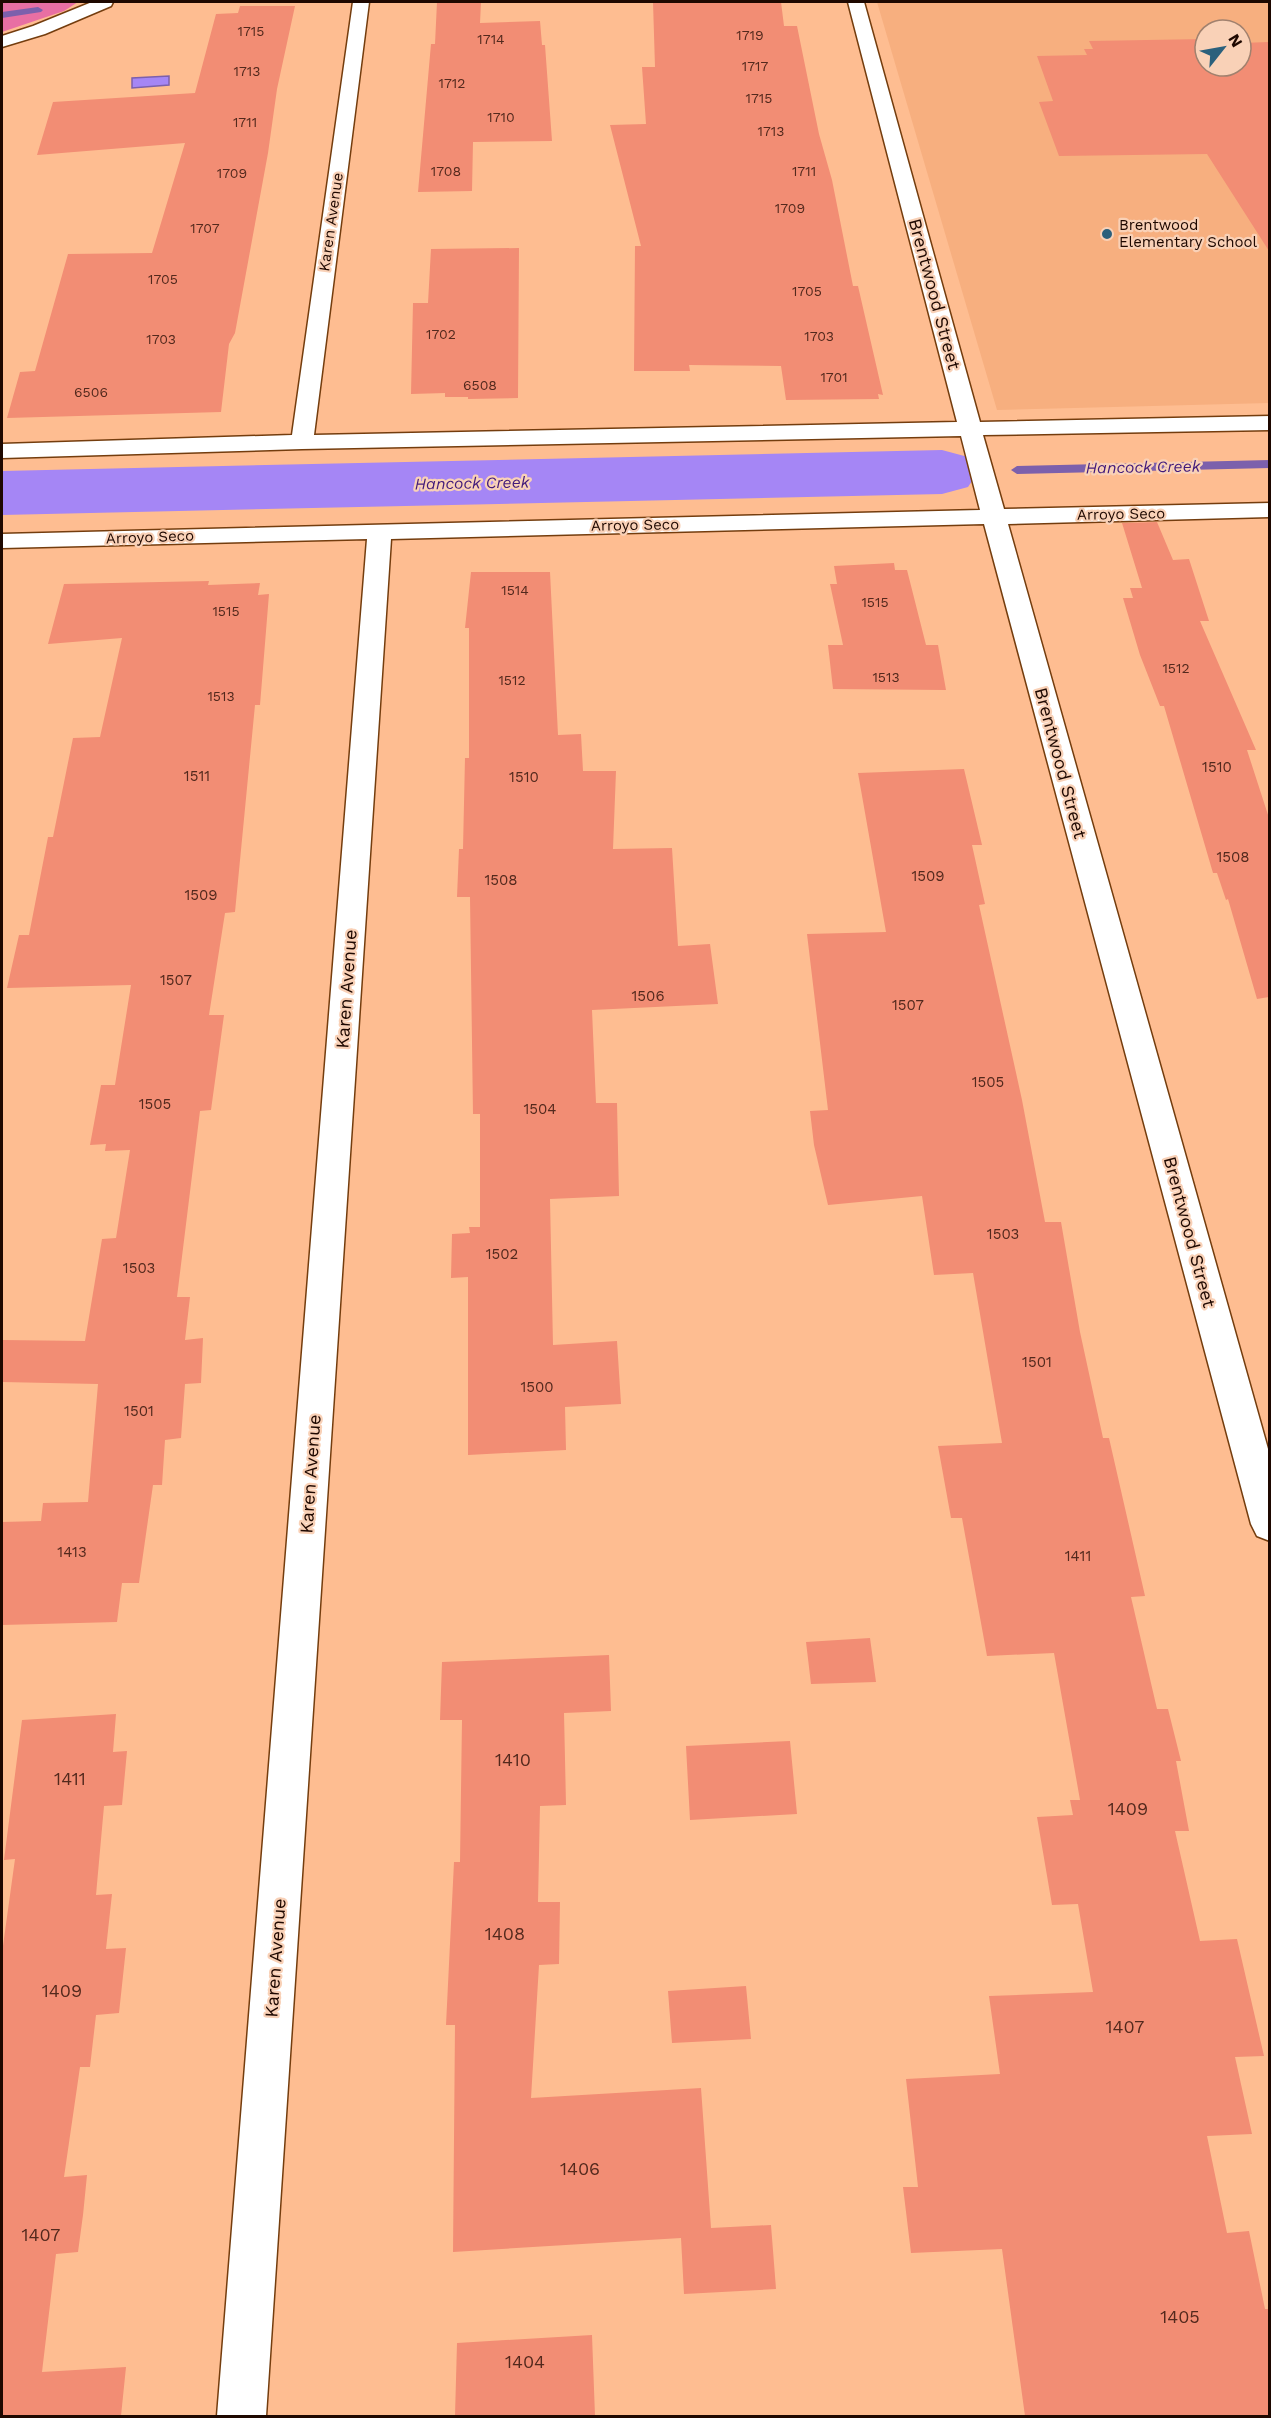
<svg xmlns="http://www.w3.org/2000/svg" width="1271" height="2418" font-family="'Work Sans',sans-serif">
<style>
.built{fill:#f7af7f;fill-rule:evenodd}
.forest{fill:#e86fa3}
.water{fill:#a586f5;stroke:#7c60ac;stroke-width:1.5}
.lines{fill:none;stroke-linecap:round;stroke-linejoin:round}
.stream{fill:#7c60ac;fill-rule:evenodd}
.river{fill:#a586f5;fill-rule:evenodd}
.building{fill:#f28d74}
.street-casing{stroke:#743d0e;stroke-width:3}
.street{fill:#fff;fill-rule:evenodd}
.poi-dot{fill:#2b607c;stroke:#f9d1b7;stroke-width:2}
.labels{text-anchor:middle;dominant-baseline:central;stroke-width:4.5;stroke-linejoin:round;paint-order:stroke}
.far-number-label{font-size:14px;fill:#53291d}
.far-street-label{font-size:15px;fill:#1e0800;stroke:#f9d1b7}
.far-poi-label{font-size:15px;fill:#1e0800;stroke:#f9d1b7;text-anchor:start}
.number-label{font-size:15px;fill:#53291d}
.far-water-label{font-size:16px;font-style:italic;fill:#40197a;stroke:#f9d1b7}
.street-label{font-size:18px;fill:#1e0800;stroke:#f9d1b7}
.near-number-label{font-size:18px;fill:#53291d}
</style>
<rect width="100%" height="100%" fill="#febd91"/>
<!-- built -->
<path class="built" d="M877,2H1269V403L997,410ZM1205,30H1241V66H1205Z"/>
<!-- forest -->
<path class="forest" d="M2,2H78L64,11L2,32Z"/>
<!-- water -->
<path class="water" d="M169,76V85L132,88V78Z"/>
<g class="lines">
<!-- stream -->
<path class="stream" d="M38,7L43,10L41,12L2,18V12Z
M1270,460V468L1017,474L1011,470L1017,466Z"/>
<!-- river -->
<path class="river" d="M942,450L968,457L978,472L968,487L942,494L2,515V471Z"/>
</g>
<!-- building -->
<path class="building" d="M437,2H481L480,23L540,21L542,45H545L552,141L473,142L472,191L418,192L431,44H435Z
M653,2H781L784,26H797L819,134L832,180L853,286H858L883,395L878,394L879,399L786,400L781,366L689,365L690,371H634L635,246H641L610,125L646,124L642,67H655Z
M240,6H295L277,89L268,153L235,333L229,344L221,412L7,418L20,372L35,371L68,254L152,253L185,143L37,155L53,102L195,93L216,14L238,13Z
M1205,39V66H1241V43L1269,42V251L1207,154L1059,156L1039,102L1053,101L1037,56L1087,55L1084,49H1093L1089,41Z
M519,248L518,398L468,399V397H445V393L411,394L413,303H428L431,249Z
M1157,522L1173,560L1189,559L1209,621H1200L1256,750H1247L1269,818V997L1257,999L1228,899L1226,900L1217,873H1213L1164,706H1160L1140,655L1123,598H1133L1130,588H1142L1122,523Z
M894,563L895,570H907L926,645H938L946,690L833,689L828,645H843L830,584H837L834,566Z
M471,572H550L558,735L581,734L583,771H616L613,849L672,848L678,946L710,944L718,1004L592,1010L596,1103H617L619,1196L550,1199L553,1345L617,1341L621,1404L565,1407L566,1450L468,1455V1277L451,1278L452,1234L470,1233L469,1227H480V1114H473L470,897H457L459,849H463L465,758H469V628H465Z
M209,581L208,585L260,583L258,595L269,594L260,705H255L235,912L225,913L209,1015H224L211,1110L200,1111L177,1297H190L185,1340L203,1338L201,1383L185,1384L181,1438L165,1440L162,1485H153L139,1583H122L117,1622L2,1625V1522L41,1521L43,1503L88,1502L98,1384L2,1382V1340L85,1341L102,1239L116,1238L130,1150L105,1151L106,1144L90,1145L101,1085H115L131,985L7,988L19,935H29L48,837H53L73,738L100,737L122,638L48,644L64,584Z
M964,769L982,845H972L985,904L979,905L1022,1100L1045,1222H1061L1080,1332L1103,1438H1109L1145,1596L1131,1597L1157,1709H1168L1181,1761H1176L1189,1831H1175L1200,1941L1237,1939L1264,2056L1235,2057L1252,2134L1207,2136L1227,2233L1249,2231L1265,2309H1269V2416H1025L1002,2249L911,2253L903,2187H918L906,2079L1000,2074L989,1996L1093,1992L1078,1904L1052,1905L1037,1817L1073,1815L1070,1800H1080L1054,1653L987,1656L962,1518H951L938,1446L1002,1443L973,1273L934,1275L922,1196L828,1205L814,1145L810,1111L828,1110L807,934L886,932L858,773Z
M870,1638L876,1682L811,1684L806,1642Z
M609,1655L611,1711L564,1713L566,1805L540,1806L538,1902H560L559,1964L539,1965L531,2098L701,2088L711,2228L771,2225L776,2289L684,2294L681,2238L453,2252L455,2025H446L454,1862H460L462,1720H440L442,1662Z
M116,1714L113,1752L127,1751L122,1805L104,1806L96,1895L112,1894L106,1949L126,1948L119,2013L96,2015L90,2067H80L64,2177L87,2175L83,2215L78,2252L56,2254L42,2372L126,2367L121,2416H2V1953L15,1859L4,1860L22,1720Z
M790,1741L797,1814L690,1820L686,1746Z
M746,1986L751,2039L672,2043L668,1991Z
M592,2335L595,2416H455L457,2343Z"/>
<g class="lines">
<!-- street casing -->
<g class="street-casing">
<path id="street" d="M92,2H113L111,6L45,34L2,47V36L33,26Z
M353,2H369L314,435L957,422L848,2H864L980,422L1270,416V430L983,435L1004,509L1270,503V517L1008,524L1270,1456V1541L1257,1536L1251,1524L984,524L391,539L266,2416H217L367,539L2,548V534L980,510L961,436L302,449L2,458V444L292,435Z"/>
</g>
<!-- street -->
<use href="#street" class="street"/>
</g>
<!-- markers -->
<circle class="poi-dot" cx="1107" cy="234" r="6"/>
<g class="labels">
<!-- far-number labels -->
<g class="far-number-label">
<text x="251" y="31">1715</text>
<text x="750" y="35">1719</text>
<text x="491" y="39">1714</text>
<text x="755" y="66">1717</text>
<text x="247" y="71">1713</text>
<text x="452" y="83">1712</text>
<text x="759" y="98">1715</text>
<text x="501" y="117">1710</text>
<text x="245" y="122">1711</text>
<text x="771" y="131">1713</text>
<text x="446" y="171">1708</text>
<text x="804" y="171">1711</text>
<text x="232" y="173">1709</text>
<text x="790" y="208">1709</text>
<text x="205" y="228">1707</text>
<text x="163" y="279">1705</text>
<text x="807" y="291">1705</text>
<text x="441" y="334">1702</text>
<text x="819" y="336">1703</text>
<text x="161" y="339">1703</text>
<text x="834" y="377">1701</text>
<text x="480" y="385">6508</text>
<text x="91" y="392">6506</text>
<text x="515" y="590">1514</text>
<text x="875" y="602">1515</text>
<text x="226" y="611">1515</text>
<text x="1176" y="668">1512</text>
<text x="886" y="677">1513</text>
<text x="512" y="680">1512</text>
<text x="221" y="696">1513</text>
</g>
<!-- far-street labels -->
<g class="far-street-label">
<text transform="translate(331 222) rotate(-82)">Karen Avenue</text>
<text transform="translate(1121 514) rotate(-1)">Arroyo Seco</text>
<text transform="translate(635 525) rotate(-1)">Arroyo Seco</text>
<text transform="translate(150 537) rotate(-2)">Arroyo Seco</text>
</g>
<!-- far-poi labels -->
<g class="far-poi-label">
<text x="1119" y="225">Brentwood<tspan x="1119" dy="17">Elementary School</tspan></text>
</g>
<!-- number labels -->
<g class="number-label">
<text x="1217" y="767">1510</text>
<text x="197" y="776">1511</text>
<text x="524" y="777">1510</text>
<text x="1233" y="857">1508</text>
<text x="928" y="876">1509</text>
<text x="501" y="880">1508</text>
<text x="201" y="895">1509</text>
<text x="176" y="980">1507</text>
<text x="648" y="996">1506</text>
<text x="908" y="1005">1507</text>
<text x="988" y="1082">1505</text>
<text x="155" y="1104">1505</text>
<text x="540" y="1109">1504</text>
<text x="1003" y="1234">1503</text>
<text x="502" y="1254">1502</text>
<text x="139" y="1268">1503</text>
<text x="1037" y="1362">1501</text>
<text x="537" y="1387">1500</text>
<text x="139" y="1411">1501</text>
<text x="72" y="1552">1413</text>
<text x="1078" y="1556">1411</text>
</g>
<!-- far-water labels -->
<g class="far-water-label">
<text transform="translate(1143 467) rotate(-1)">Hancock Creek</text>
<text transform="translate(472 483) rotate(-1)">Hancock Creek</text>
</g>
<!-- street labels -->
<g class="street-label">
<text transform="translate(935 294) rotate(75)">Brentwood Street</text>
<text transform="translate(1061 763) rotate(75)">Brentwood Street</text>
<text transform="translate(346 989) rotate(-86)">Karen Avenue</text>
<text transform="translate(1190 1232) rotate(75)">Brentwood Street</text>
<text transform="translate(310 1474) rotate(-86)">Karen Avenue</text>
<text transform="translate(275 1958) rotate(-86)">Karen Avenue</text>
</g>
<!-- near-number labels -->
<g class="near-number-label">
<text x="513" y="1759">1410</text>
<text x="70" y="1778">1411</text>
<text x="1128" y="1808">1409</text>
<text x="505" y="1933">1408</text>
<text x="62" y="1990">1409</text>
<text x="1125" y="2026">1407</text>
<text x="580" y="2168">1406</text>
<text x="41" y="2234">1407</text>
<text x="1180" y="2316">1405</text>
<text x="525" y="2361">1404</text>
</g>
</g>
<!-- border -->
<rect width="1271" height="2418" fill="none" stroke="#1e0800" stroke-width="6"/>
<!-- north arrow -->
<g transform="translate(1223 48) rotate(59)"><circle r="28" fill="#f9d1b7" stroke="#a1816e" stroke-width="1.5"/>
<path d="M0-4.5L10 22L0 15L-10 22Z" fill="#2b607c"/>
<text y="-9" font-size="16" font-weight="bold" text-anchor="middle" fill="#1e0800">N</text>
</g>
</svg>
